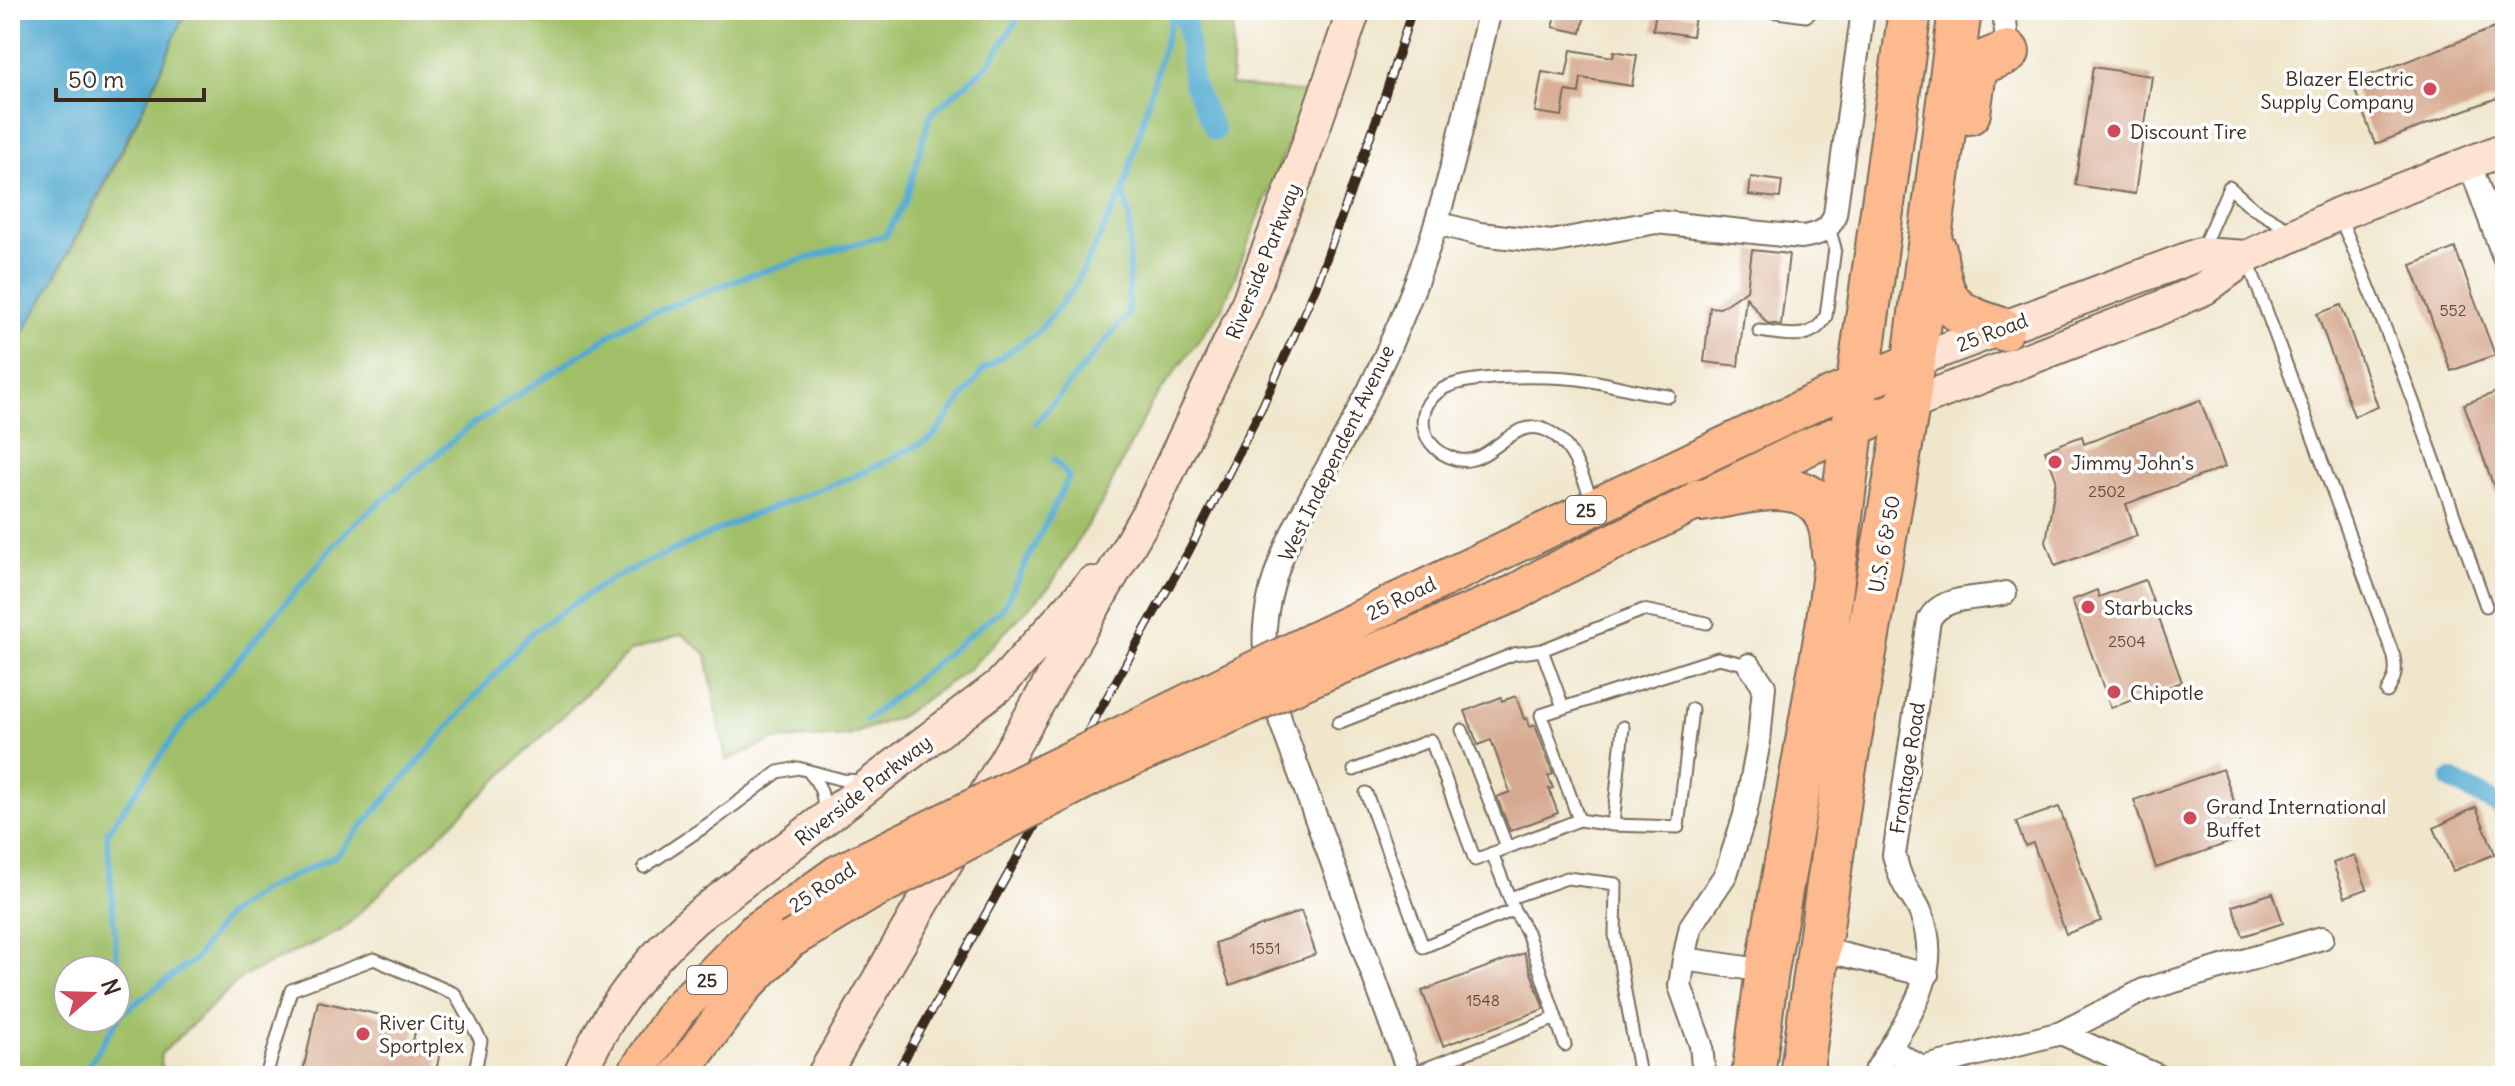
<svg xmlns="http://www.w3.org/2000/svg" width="2515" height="1086" font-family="Delius,sans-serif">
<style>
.green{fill:#a0bf68;stroke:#6e7443;stroke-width:2;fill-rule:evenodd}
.water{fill:#53aad0;stroke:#476a77;stroke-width:2}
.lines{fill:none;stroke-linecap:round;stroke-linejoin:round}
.stream{stroke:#53aad0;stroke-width:6}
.canal{stroke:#53aad0;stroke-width:20}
.building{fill:#d5a98f}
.lane-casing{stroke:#7a6c5b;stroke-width:15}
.street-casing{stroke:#7a6c5b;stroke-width:26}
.secondary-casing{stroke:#7a6c5b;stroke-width:36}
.primary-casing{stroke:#7a6c5b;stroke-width:40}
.highway-casing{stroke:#7a6c5b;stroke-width:46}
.lane{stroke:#fff;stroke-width:11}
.street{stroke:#fff;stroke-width:22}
.secondary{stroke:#fee3d2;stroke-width:32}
.primary{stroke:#fcba8e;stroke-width:36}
.highway{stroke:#fcba8e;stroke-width:42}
.rail-casing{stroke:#3b2a1e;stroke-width:9}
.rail{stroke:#fff;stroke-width:6;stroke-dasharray:18;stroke-linecap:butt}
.primary-bridge-casing{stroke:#7a6c5b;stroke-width:40;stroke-linecap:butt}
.primary-bridge{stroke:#fcba8e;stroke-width:36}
.poi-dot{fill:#d1495b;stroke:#fff;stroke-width:3}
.labels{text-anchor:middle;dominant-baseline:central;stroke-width:7;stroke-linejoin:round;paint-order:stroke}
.number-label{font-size:16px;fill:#624a3a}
.shield{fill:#fff;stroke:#766a62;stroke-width:2}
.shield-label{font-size:18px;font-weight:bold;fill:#3b2a1e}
.poi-label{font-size:20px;fill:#3b2a1e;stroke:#fff;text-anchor:start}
.street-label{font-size:20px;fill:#3b2a1e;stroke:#fff}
</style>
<rect width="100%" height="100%" fill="#fff"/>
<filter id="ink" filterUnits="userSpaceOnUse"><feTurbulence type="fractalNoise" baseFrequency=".0125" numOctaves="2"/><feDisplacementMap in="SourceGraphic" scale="16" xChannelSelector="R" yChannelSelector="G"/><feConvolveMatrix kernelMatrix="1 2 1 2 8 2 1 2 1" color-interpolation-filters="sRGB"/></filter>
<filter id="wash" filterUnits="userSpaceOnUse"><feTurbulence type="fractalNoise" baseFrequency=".006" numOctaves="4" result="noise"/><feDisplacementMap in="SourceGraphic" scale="32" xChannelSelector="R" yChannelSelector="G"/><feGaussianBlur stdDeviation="1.8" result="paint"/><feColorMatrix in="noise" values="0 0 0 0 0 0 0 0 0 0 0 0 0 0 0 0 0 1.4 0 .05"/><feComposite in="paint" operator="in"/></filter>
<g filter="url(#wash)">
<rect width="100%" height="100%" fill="#f0e6cc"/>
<!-- green -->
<path class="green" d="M186,10H1234L1231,85L1308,93L1222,309L1151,404L1101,504L1050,586L969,669L901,716L848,736L773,740L726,761L706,654L682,634L630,651L342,930L243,976L161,1054L162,1076H10V352C77,247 138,125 186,10ZM68,970H116V1018H68Z"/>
<!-- water -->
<path class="water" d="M10,10H186L153,88L42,302L10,352Z"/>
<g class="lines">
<!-- stream -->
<path class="stream" d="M1036,423L1128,314L1130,220L1123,191L1174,10
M866,720L1003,608L1069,477L1054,459
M121,1014L195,959L225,917L259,892L337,855L532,632L609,580L747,517L860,474L932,438L984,369L1038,332L1073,289L1123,191
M82,1076L121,1014L107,833L177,732L347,530L469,427L632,321L744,277L886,235L906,200L930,115L989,64L1023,10"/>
<!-- canal -->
<path class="canal" d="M1179,10L1187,26L1193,83L1215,131
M2451,780L2505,808"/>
</g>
<g id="blocks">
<!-- building -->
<path class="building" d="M1557,10H1586L1581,33L1553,27Z
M1656,10L1695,16L1692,36L1653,30Z
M2505,24V95L2375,144L2352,82Z
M1571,50L1613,57L1614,51L1637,55L1632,86L1581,78L1579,93L1566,91L1562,116L1535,112L1542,72L1566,76Z
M2093,67L2152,76L2135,194L2075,185Z
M1751,177L1782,181L1780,198L1749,195Z
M2455,248L2495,355L2451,371L2411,265Z
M1752,250L1789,254L1781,325L1767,323L1746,297L1738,366L1704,362L1710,307L1720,308L1747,290Z
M2341,305L2378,407L2354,416L2317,314Z
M2505,389V512H2503L2464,404Z
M2200,400L2225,467L2126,504L2137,536L2055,566L2046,542L2056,479L2045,450L2082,436L2084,444Z
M2145,580L2182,682L2111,708L2072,600L2097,590L2099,597Z
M1516,696L1524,719L1527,718L1530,727L1535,725L1553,774L1548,776L1553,788L1549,789L1558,813L1510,831L1497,797L1510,792L1491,740L1478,745L1465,711L1501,697L1502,701Z
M2223,769L2246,837L2156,868L2134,800Z
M2059,807L2101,921L2066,934L2033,843L2025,846L2016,822Z
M2476,807L2495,854L2453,871L2434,828Z
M2355,855L2367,889L2345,897L2333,863Z
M2273,893L2283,923L2243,936L2233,906Z
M1301,911L1316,954L1230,985L1215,943Z
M1524,953L1544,1009L1443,1046L1422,991Z
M318,1001L417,1023L412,1045L440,1052L435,1076H302Z"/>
</g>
</g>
<g filter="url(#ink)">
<use href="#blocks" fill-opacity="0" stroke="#7a6c5b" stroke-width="2"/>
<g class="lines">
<!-- lane casing -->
<g class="lane-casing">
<path id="lane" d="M1763,10L1806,16L1814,10
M2340,218C2395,345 2440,475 2486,606
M2201,251L2229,187L2253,208L2292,231
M2248,261L2394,657C2397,672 2395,679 2387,692
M1759,331C1784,334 1813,343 1826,316L1835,248L1829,228
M1593,502C1582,478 1574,444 1548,431C1512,413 1490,470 1455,459C1412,446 1412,394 1458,383C1493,375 1557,375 1592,381C1618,386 1642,393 1669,396
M1563,707L1542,650L1643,610L1707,623
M1692,709L1678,827L1613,825L1579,820L1541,715L1718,658L1749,665
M1338,723L1514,654L1542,650
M1462,730L1507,847
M1354,770L1431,740L1475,860L1579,820
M809,772C820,785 826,797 822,814
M1366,793L1423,947L1514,910L1492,853
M1613,825L1623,727
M644,867L713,821L778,772L798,768L843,780L861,781
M1510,898L1567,878L1616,884L1615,935L1640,1076
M1514,910L1527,932L1565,1045
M1409,1075L1556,1018
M266,1076L291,990L374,959L455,994L481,1041L474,1076"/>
</g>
<!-- street casing -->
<g class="street-casing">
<path id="street" d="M2004,10L2008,52
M2469,162L2505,260
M1436,223L1480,234L1551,242L1656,222L1801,237C1818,235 1830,231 1835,214L1863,10
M1820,949L1927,975
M1684,959L1767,971
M2061,1033L2144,990L2322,938
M1890,1049L1922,1068L2061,1033L2158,1076
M1410,1076L1281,722C1273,691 1262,659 1265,627C1271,552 1318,487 1353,422C1376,378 1397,332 1415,285C1449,196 1467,102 1490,10
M1704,1076L1701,1045L1680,986L1684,959L1691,926L1726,874L1745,815L1759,741L1764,686L1749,665
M1873,1076C1903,1023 1947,976 1920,911C1916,901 1909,894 1904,884C1899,875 1897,865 1894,855L1929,620C1942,594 1980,600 2005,593"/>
</g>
<!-- secondary casing -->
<g class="secondary-casing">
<path id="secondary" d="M1914,361L2200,254L2247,257
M1908,405L2153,311L2205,288L2247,257L2338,214L2505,149
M579,1076C605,1014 644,964 694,919L1001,684L1092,583
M823,1076L1153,504L1245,310L1302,162L1354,10"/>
</g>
<!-- primary casing -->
<g class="primary-casing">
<path id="primary" d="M1315,640L1820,400L1914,361
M1321,674L1513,594L1546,575L1808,447L1908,405
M634,1076L678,1010L755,932L798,902
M678,1076L743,988L790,940"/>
</g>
<!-- highway casing -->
<g class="highway-casing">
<path id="highway" d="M1969,113L1976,65L2008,52
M1935,250C1942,305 1950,313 2002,329
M1701,500C1757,491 1832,464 1833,553
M1753,1076L1767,971L1827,627L1858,383L1910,10
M1801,1076L1842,785L1908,405L1960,10"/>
</g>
<!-- lane -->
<use href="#lane" class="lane"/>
<!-- street -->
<use href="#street" class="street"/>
<!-- secondary -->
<use href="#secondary" class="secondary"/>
<!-- primary -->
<use href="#primary" class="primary"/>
<!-- highway -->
<use href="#highway" class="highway"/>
<!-- rail casing -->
<g class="rail-casing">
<path id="rail" d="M895,1076L1190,549L1263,405L1317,284L1340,221L1384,98L1412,10"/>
</g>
<!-- rail -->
<use href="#rail" class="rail"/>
<!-- primary-bridge casing -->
<g class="primary-bridge-casing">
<path id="primary-bridge" d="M798,902L837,874L1315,640
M790,940L870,892L1107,769L1321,674"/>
</g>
<!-- primary-bridge -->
<use href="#primary-bridge" class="primary-bridge"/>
</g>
</g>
<!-- markers -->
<g class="poi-dot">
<circle cx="2430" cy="89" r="8"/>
<circle cx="2114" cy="131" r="8"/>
<circle cx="2055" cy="462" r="8"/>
<circle cx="2088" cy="607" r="8"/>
<circle cx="2114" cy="692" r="8"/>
<circle cx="2190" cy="818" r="8"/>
<circle cx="363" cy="1034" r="8"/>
</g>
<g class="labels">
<!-- number labels -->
<g class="number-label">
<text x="2453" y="310">552</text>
<text x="2107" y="491">2502</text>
<text x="2127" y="641">2504</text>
<text x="1265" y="948">1551</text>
<text x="1483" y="1000">1548</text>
</g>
<!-- shield labels -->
<g class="shield">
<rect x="1566" y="496" width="40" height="28" rx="6"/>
<rect x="687" y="966" width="40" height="28" rx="6"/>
</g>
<g class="shield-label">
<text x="1586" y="510">25</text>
<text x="707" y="980">25</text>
</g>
<!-- poi labels -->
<g class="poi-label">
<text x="2414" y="78" text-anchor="end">Blazer Electric<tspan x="2414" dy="23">Supply Company</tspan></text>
<text x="2130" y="131">Discount Tire</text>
<text x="2071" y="462">Jimmy John's</text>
<text x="2104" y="607">Starbucks</text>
<text x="2130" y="692">Chipotle</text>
<text x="2206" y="806">Grand International<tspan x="2206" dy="23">Buffet</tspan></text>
<text x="379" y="1022">River City<tspan x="379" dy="23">Sportplex</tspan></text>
</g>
<!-- street labels -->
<g class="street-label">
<text transform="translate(1263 261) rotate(-68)">Riverside Parkway</text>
<text transform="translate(1992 332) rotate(-21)">25 Road</text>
<text transform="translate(1336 453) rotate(-64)">West Independent Avenue</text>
<text transform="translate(1884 544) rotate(-80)">U.S. 6 &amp; 50</text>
<text transform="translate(1401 598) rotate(-26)">25 Road</text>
<text transform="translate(1907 768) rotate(-81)">Frontage Road</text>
<text transform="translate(863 790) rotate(-38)">Riverside Parkway</text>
<text transform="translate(822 887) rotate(-33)">25 Road</text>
</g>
</g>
<!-- margin -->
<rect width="2515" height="1086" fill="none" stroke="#fff" stroke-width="40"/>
<!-- north arrow -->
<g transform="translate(92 994) rotate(70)"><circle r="38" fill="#ffffff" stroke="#b1aaa5" stroke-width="2"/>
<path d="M0-6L14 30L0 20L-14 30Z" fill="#d1495b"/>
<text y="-12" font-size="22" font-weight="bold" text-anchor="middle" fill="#3b2a1e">N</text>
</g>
<!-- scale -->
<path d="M56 88v12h148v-12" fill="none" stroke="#3b2a1e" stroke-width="4"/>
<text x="68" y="88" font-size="24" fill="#3b2a1e" stroke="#ffffff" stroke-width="6" paint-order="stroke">50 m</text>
</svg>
